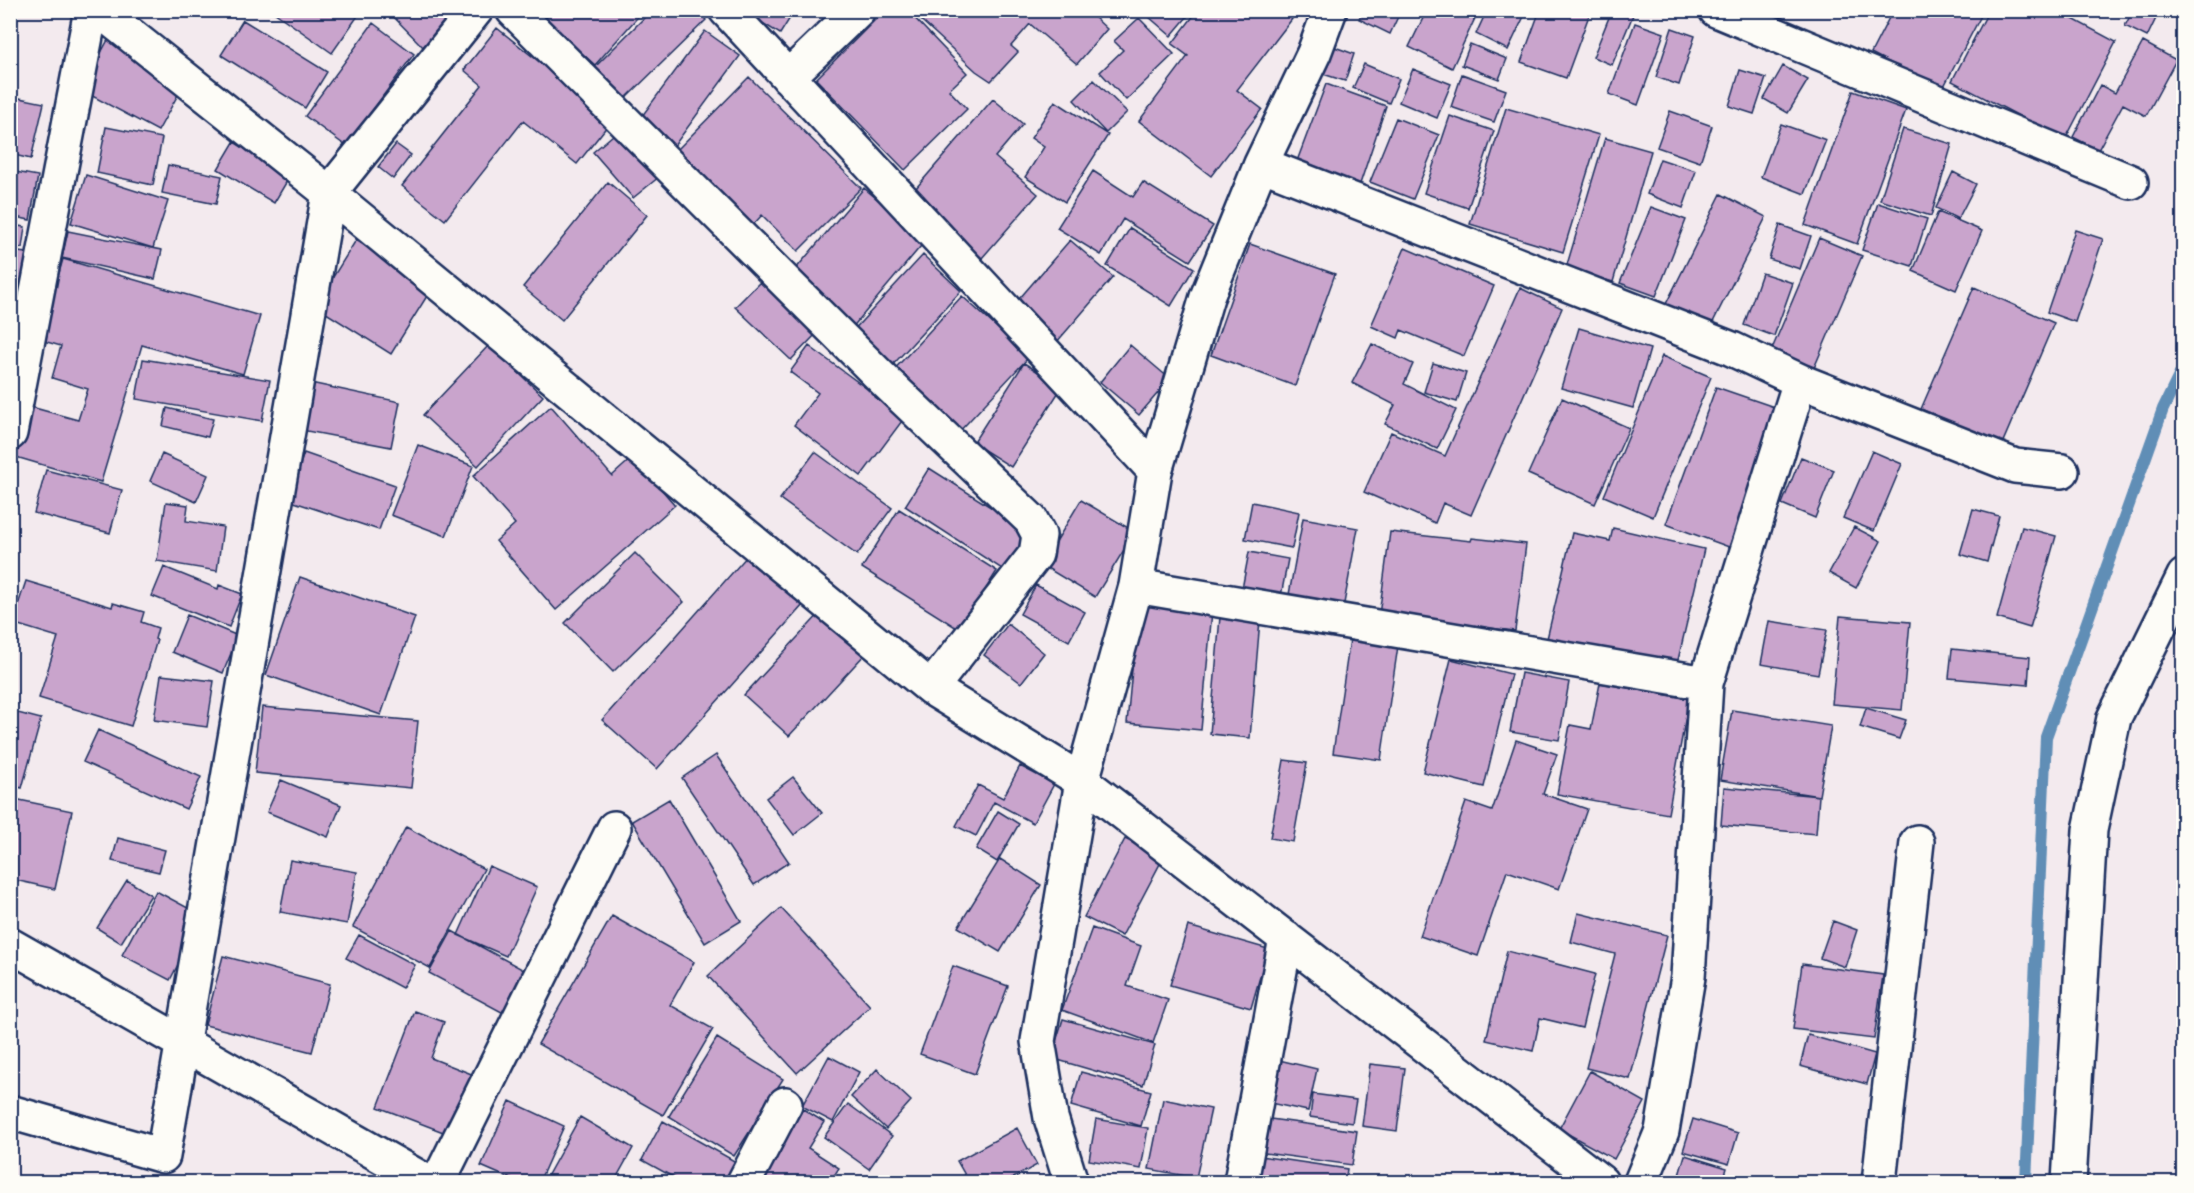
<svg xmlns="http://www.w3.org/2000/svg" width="2194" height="1193" font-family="Pangolin,sans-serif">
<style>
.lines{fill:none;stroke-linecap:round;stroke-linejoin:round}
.stream{stroke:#618eb6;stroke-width:12}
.building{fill:#c9a4cc;stroke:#1b2f5e;stroke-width:1.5}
.minor-casing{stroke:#1b2f5e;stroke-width:38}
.minor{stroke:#fdfcf7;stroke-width:33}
</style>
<rect width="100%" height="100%" fill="#f3eaee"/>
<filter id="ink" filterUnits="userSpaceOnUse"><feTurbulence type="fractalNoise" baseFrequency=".0167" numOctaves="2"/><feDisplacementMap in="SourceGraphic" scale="12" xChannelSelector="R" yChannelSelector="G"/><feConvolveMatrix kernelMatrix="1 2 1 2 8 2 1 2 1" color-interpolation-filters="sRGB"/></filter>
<g filter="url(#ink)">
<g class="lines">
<!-- stream -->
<path class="stream" d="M2026,1182L2046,737L2163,409L2184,366"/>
</g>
<!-- building -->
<path class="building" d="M271,10H362L332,53Z
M387,10H459L423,47Z
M534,10H644L595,65Z
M652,10H697L706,20L626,98L595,67Z
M754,10H795L780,34L750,15Z
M885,10H907L967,73L949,90L967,109L905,170L816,79Z
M910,10H1096L1092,15L1107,29L1077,64L1030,24L1011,46L1018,52L991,81L976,71Z
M1141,10H1193L1171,36Z
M1198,10H1281L1292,19L1237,90L1262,109L1211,176L1139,121L1188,56L1172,44Z
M1363,10H1401L1390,34L1359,19Z
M1427,10H1464L1476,16L1452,68L1409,47Z
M1487,10H1527L1508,50L1476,34Z
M1540,10H1591L1566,78L1521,62Z
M1612,10L1633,15L1612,65L1593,57Z
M1893,10H1984L1942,90L1871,53Z
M1989,10H2056L2116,42L2065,140L1952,81Z
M2133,10H2160L2147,37L2125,26Z
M1139,18L1174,54L1126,100L1100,72L1123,50L1114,41Z
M243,20L327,72L305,108L221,55Z
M373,23L414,54L346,146L305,116Z
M1635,23L1664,33L1638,105L1609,94Z
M497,28L612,120L577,164L523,121L445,220L402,186L482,85L464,70Z
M1672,28L1695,36L1679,85L1656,77Z
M705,31L740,56L674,146L639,120Z
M109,38L186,80L158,131L81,90Z
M2143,42L2176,60L2146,116L2123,104L2098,150L2073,137L2100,85L2115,93Z
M1470,44L1507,59L1499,79L1462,65Z
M1332,46L1354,54L1345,81L1323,74Z
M1364,64L1399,79L1389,103L1353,88Z
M1783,66L1808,80L1788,113L1764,99Z
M1413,69L1451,84L1437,118L1399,102Z
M1740,70L1766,78L1754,114L1729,106Z
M1462,74L1506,90L1494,122L1451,107Z
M749,77L861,188L798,251L762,215L753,225L677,150Z
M1094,80L1127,112L1106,133L1074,100Z
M1326,84L1386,106L1360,184L1297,161Z
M1853,91L1906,110L1857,244L1805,225Z
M10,96L44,103L31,159L10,154Z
M993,99L1023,124L995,157L1038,194L982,258L910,195Z
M1055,101L1108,135L1065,202L1025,177L1044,147L1031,138Z
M1506,108L1599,135L1563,252L1470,224Z
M1670,111L1712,126L1700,162L1657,147Z
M1450,116L1494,131L1468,208L1424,193Z
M1396,118L1439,135L1413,199L1370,182Z
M1781,124L1826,140L1805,194L1761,177Z
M106,127L162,138L153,185L97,173Z
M1903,129L1952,144L1931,216L1880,200Z
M619,130L659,177L633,198L593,152Z
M1605,138L1651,151L1613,282L1566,268Z
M234,142L290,176L274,203L218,169Z
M396,144L411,155L393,179L378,167Z
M1660,159L1696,171L1683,208L1647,194Z
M168,165L222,176L216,204L162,193Z
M10,171L38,176L30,220L10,216Z
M1093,171L1133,197L1143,182L1213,226L1190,261L1123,219L1101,255L1057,228Z
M1953,172L1976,184L1958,219L1936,208Z
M86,175L168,201L153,248L71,223Z
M608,182L647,215L562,320L523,287Z
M864,188L926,240L851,329L789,277Z
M1721,194L1766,217L1709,330L1664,308Z
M1878,203L1927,219L1912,266L1862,250Z
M1651,207L1686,220L1656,296L1620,283Z
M1938,212L1982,231L1956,290L1913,271Z
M10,225L25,227L22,248L10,246Z
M1780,225L1811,236L1800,269L1769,259Z
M1130,228L1194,268L1171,306L1107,266Z
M2075,230L2103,239L2075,322L2047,312Z
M68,231L162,250L155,279L62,258Z
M1819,238L1862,256L1814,368L1772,349Z
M356,240L432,288L391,354L315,306Z
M1070,240L1113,277L1056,343L1013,306Z
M1250,244L1335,274L1295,386L1211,355Z
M1405,248L1494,286L1464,356L1401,330L1398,338L1371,326Z
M10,251L26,253L17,324L10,323Z
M923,255L961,291L888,370L849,335Z
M63,259L260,316L243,374L142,345L101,482L16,457L31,407L78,420L88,389L52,378L61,346L40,340Z
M1762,273L1793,283L1774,336L1744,325Z
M760,282L816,334L791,360L735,307Z
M1974,287L2054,323L2002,444L1921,409Z
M1520,288L1562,308L1471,515L1443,503L1435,523L1364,492L1391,432L1445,456Z
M962,296L1029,357L956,435L890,374Z
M1579,328L1650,349L1633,408L1561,388Z
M1372,344L1413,364L1404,384L1456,410L1437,449L1385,424L1395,405L1352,383Z
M489,345L543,396L478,466L423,415Z
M1130,345L1170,379L1139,415L1100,382Z
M809,346L905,417L861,476L794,425L818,393L790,372Z
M1662,356L1711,377L1653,517L1604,496Z
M143,359L270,380L262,421L136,399Z
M1024,363L1062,387L1011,467L973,443Z
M1433,363L1466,373L1457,402L1424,392Z
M306,382L400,402L391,447L296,429Z
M1716,387L1780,409L1729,547L1666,524Z
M1562,398L1629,428L1595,504L1528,474Z
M551,406L612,476L633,457L675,505L556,610L496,541L515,524L473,476Z
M167,408L213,419L208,437L163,426Z
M418,445L473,466L446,536L391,515Z
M1872,451L1902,464L1874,531L1843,518Z
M815,452L892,508L857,555L780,499Z
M304,453L395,485L379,530L288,500Z
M162,454L208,475L196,502L150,481Z
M1801,457L1834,470L1815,518L1782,504Z
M929,468L1030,532L1005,571L905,506Z
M46,470L122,490L110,533L34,513Z
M1081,500L1135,532L1095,597L1042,565Z
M166,502L188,505L186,521L223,527L217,571L157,561Z
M1252,502L1299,512L1292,548L1245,539Z
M899,509L997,571L960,630L862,568Z
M1973,509L1999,516L1987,562L1960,554Z
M1303,518L1358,528L1343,609L1288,600Z
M1854,527L1881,541L1856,588L1829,573Z
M2022,527L2056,536L2030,628L1997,618Z
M1613,528L1704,549L1675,673L1546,643L1572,533L1610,541Z
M1390,532L1471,541L1472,538L1526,544L1515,631L1379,615Z
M1249,552L1288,559L1281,596L1242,589Z
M635,553L684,602L613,672L565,623Z
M748,555L803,605L657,769L602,720Z
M164,567L218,589L219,585L242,594L229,627L152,596Z
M300,577L415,617L381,715L266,675Z
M26,581L112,607L113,603L144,612L141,622L158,628L155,639L157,640L131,726L39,698L58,637L12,623Z
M1036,585L1085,612L1069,641L1020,614Z
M1138,605L1212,611L1201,730L1127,723Z
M822,611L866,653L789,736L744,695Z
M187,615L238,636L223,673L172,652Z
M1840,616L1910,622L1902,710L1832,704Z
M1220,617L1260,620L1250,738L1210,734Z
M1769,621L1827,630L1818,674L1761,664Z
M1008,624L1044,653L1021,683L984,655Z
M1350,639L1398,646L1381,760L1333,753Z
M1952,649L2030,657L2028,685L1949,678Z
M1451,659L1511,674L1484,787L1423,772Z
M1521,673L1569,682L1559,740L1510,732Z
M161,675L214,681L207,727L154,720Z
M1600,683L1689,699L1668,814L1557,794L1570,725L1591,729Z
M262,707L418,721L411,788L255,773Z
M1866,708L1906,720L1899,739L1860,727Z
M1732,710L1831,726L1819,796L1720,780Z
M10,711L41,719L22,788L10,785Z
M98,730L201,777L186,809L83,762Z
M1516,740L1557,754L1543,794L1587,809L1559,889L1507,871L1478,956L1420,936L1466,802L1492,811Z
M716,755L789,862L754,885L682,778Z
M1284,760L1307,763L1293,842L1270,838Z
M1020,766L1054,784L1033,823L994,802L976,836L956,826L978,785L1003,798Z
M793,777L822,813L794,835L766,798Z
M281,780L341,805L328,837L267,812Z
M1724,787L1819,796L1816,834L1721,825Z
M10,798L72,811L55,889L10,879Z
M669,799L741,921L705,943L632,821Z
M998,811L1019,824L997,862L976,849Z
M406,827L484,869L430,968L353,927Z
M118,838L165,850L159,872L112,861Z
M1125,839L1163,858L1122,936L1084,917Z
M1000,859L1041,885L1000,952L958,927Z
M290,860L357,872L347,924L280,912Z
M489,866L537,887L506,956L458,935Z
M127,880L151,895L121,943L97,928Z
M156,891L203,916L170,980L122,955Z
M781,908L870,1006L797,1073L708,976Z
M1578,913L1667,935L1630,1079L1586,1068L1615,954L1571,942Z
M612,916L694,962L670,1005L713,1029L663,1115L538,1044Z
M1833,921L1857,930L1845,967L1820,958Z
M1188,926L1268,949L1251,1008L1170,985Z
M1092,928L1141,946L1127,986L1168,1000L1153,1043L1062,1010Z
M452,931L533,975L511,1017L429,973Z
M359,935L415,965L402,988L346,958Z
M1507,951L1595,974L1582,1028L1540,1018L1533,1051L1486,1040Z
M223,956L330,984L312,1052L205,1025Z
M1802,964L1883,975L1874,1039L1793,1029Z
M953,966L1008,986L975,1074L920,1054Z
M415,1011L444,1022L431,1058L474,1075L451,1135L378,1107Z
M1063,1019L1155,1045L1143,1085L1051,1058Z
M1808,1035L1875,1054L1867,1084L1800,1066Z
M717,1038L783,1079L734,1156L669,1116Z
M829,1056L859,1072L833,1122L802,1106Z
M1279,1060L1317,1069L1308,1111L1270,1103Z
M1370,1064L1405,1068L1397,1131L1362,1126Z
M877,1069L911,1101L886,1129L851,1097Z
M1590,1071L1645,1102L1614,1159L1559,1129Z
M1081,1072L1151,1091L1141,1126L1071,1106Z
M1313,1094L1356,1100L1352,1123L1310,1117Z
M1163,1099L1211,1109L1196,1178L1149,1169Z
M510,1101L564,1126L539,1182H518L481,1166Z
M848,1104L892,1136L869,1169L824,1137Z
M803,1109L824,1122L808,1148L839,1168L830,1182H757Z
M580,1117L633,1148L614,1182H544Z
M1263,1118L1357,1131L1352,1165L1258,1152Z
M1096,1119L1148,1128L1141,1169L1089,1160Z
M1693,1119L1738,1133L1729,1164L1683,1151Z
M663,1121L745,1167L737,1182H682L642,1160Z
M1017,1128L1037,1165L1006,1182H969L957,1161Z
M1685,1155L1727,1168L1723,1182H1677Z
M1260,1156L1347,1169L1345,1182H1256Z
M1159,1177L1197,1182H1158Z"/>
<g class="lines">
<!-- minor casing -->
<g class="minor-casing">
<path id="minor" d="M99,10L329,193L931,688L1082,781L1601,1182
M513,10L888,384L1031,520L1039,535L1036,554L931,688
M726,10L1155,471
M1330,10L1314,53L1261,164L1207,297L1155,471L1136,586L1706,683
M1716,10L2131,182
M788,77L858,10
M1261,164L1732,349L1800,381L2015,466L2062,471
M10,433L91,10
M10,945L427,1182
M10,1112L163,1156L329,193L476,10
M438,1182L614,828
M744,1182L785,1104
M1071,1182L1051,1118L1038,1041L1082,781L1136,586
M1241,1182L1286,938
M1641,1182L1662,1131L1688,977L1706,683L1800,381
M1879,1182L1917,842
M2069,1182L2090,830L2114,718L2184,576"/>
</g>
<!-- minor -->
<use href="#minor" class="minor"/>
</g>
</g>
<!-- margin -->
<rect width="2194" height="1193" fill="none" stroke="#fdfcf7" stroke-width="36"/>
<rect x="18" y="18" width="2158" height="1157" fill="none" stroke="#1b2f5e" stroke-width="2" filter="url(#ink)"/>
</svg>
